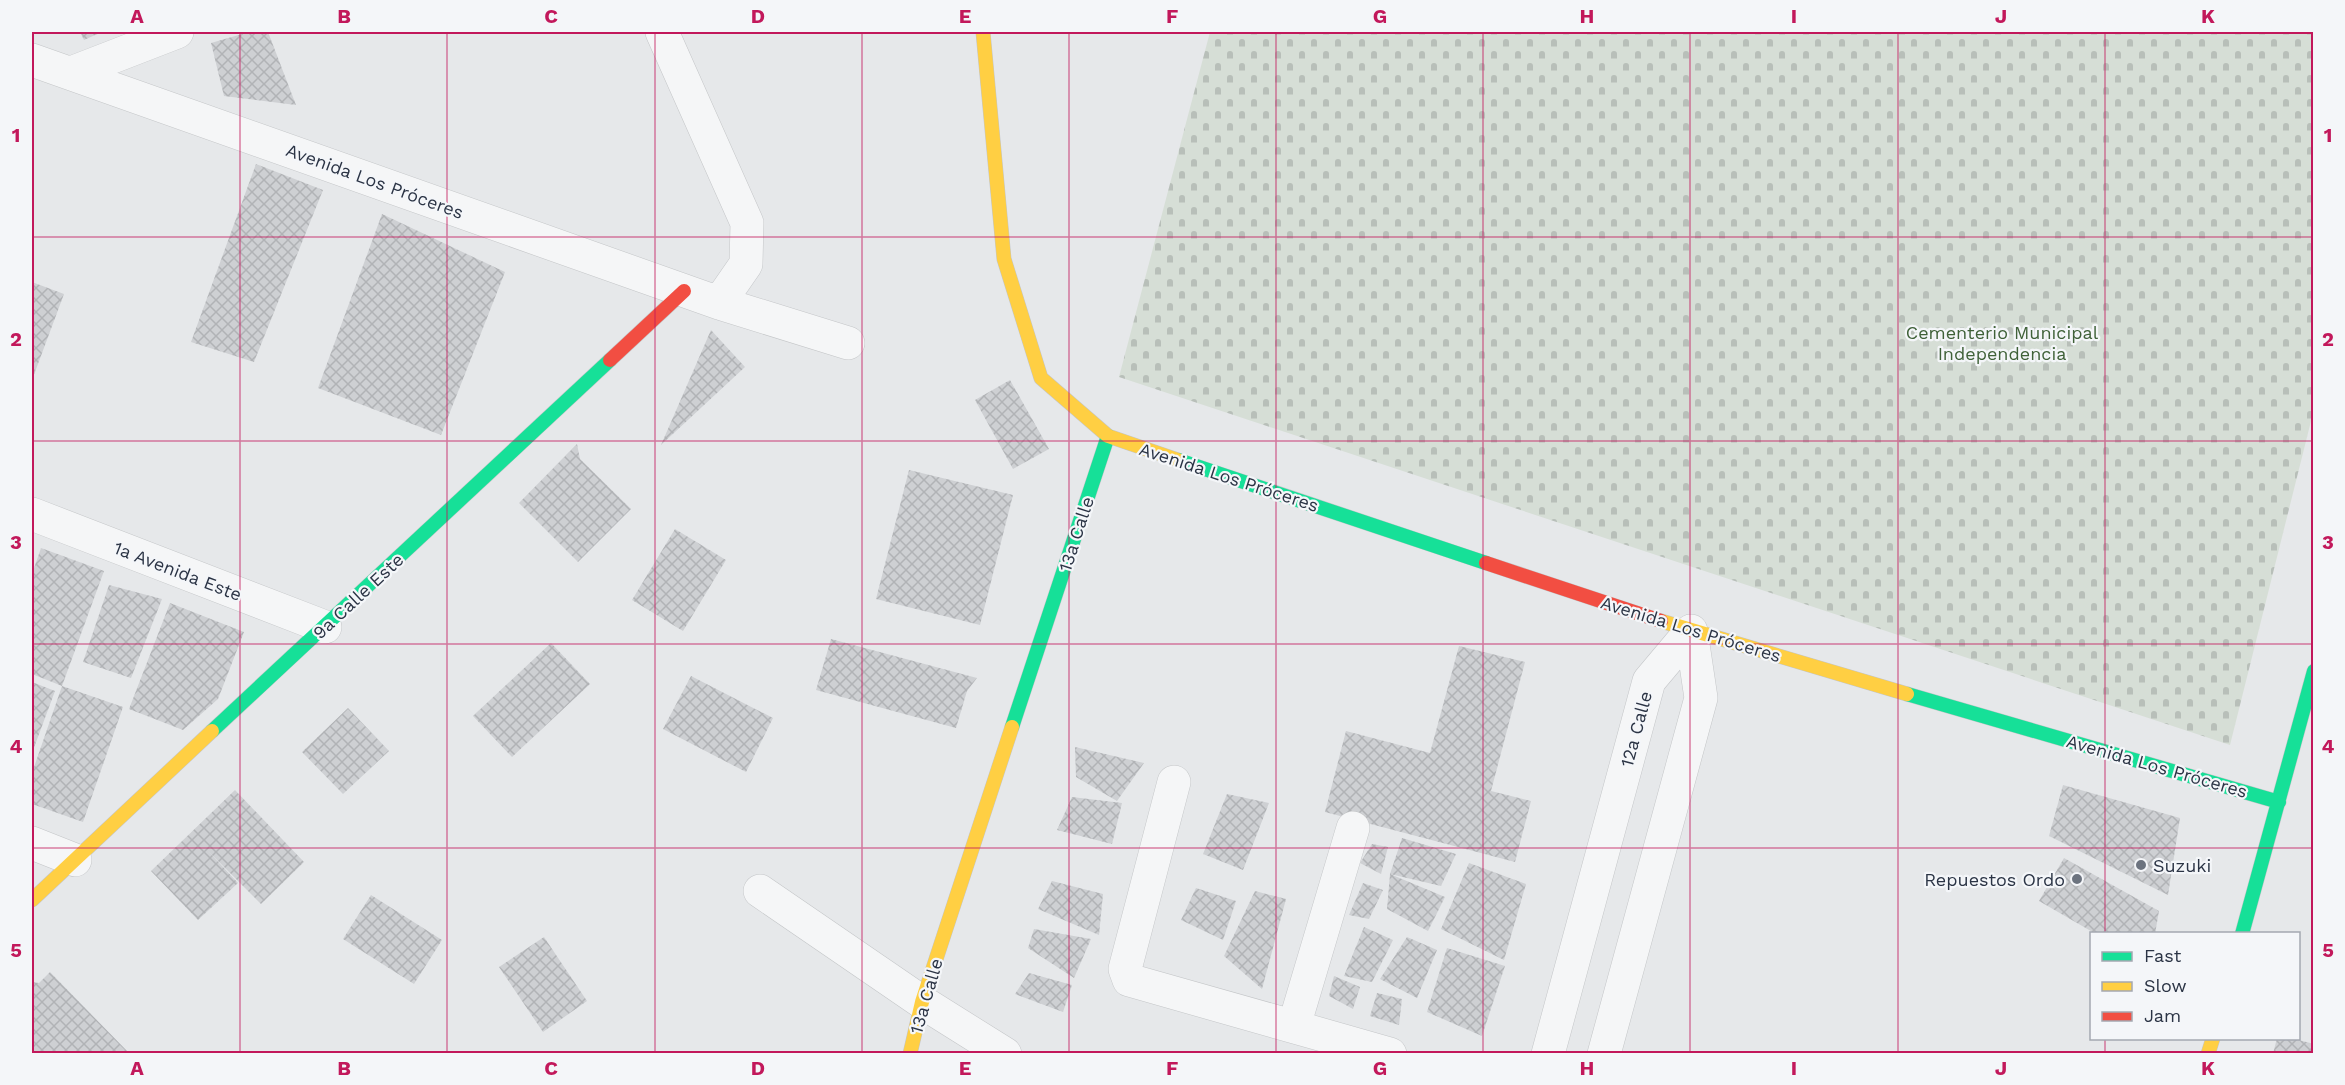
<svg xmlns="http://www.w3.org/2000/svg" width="2345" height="1085" font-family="'Work Sans',sans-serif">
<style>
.cemetery{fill:url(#cemetery-stones)}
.building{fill:url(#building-cross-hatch)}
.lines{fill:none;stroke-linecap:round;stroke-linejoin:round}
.street-casing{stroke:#c4c6c8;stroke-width:34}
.fast-casing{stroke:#c4c6c8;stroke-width:15}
.slow-casing{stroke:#c4c6c8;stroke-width:15}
.jam-casing{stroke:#c4c6c8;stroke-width:15}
.street{stroke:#f5f6f7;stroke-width:33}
.fast{stroke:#16e098;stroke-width:14}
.slow{stroke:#ffcf43;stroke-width:14}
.jam{stroke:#f24e42;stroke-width:14}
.grid{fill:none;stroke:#c2185b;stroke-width:1.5;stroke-opacity:0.55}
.poi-dot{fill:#6c737f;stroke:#f4f6f9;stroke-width:2}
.labels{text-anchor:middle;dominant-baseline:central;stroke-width:4.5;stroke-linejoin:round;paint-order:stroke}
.street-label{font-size:18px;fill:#2b3445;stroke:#f4f6f9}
.park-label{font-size:18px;fill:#3f6138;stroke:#f4f6f9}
.poi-label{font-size:18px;fill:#2b3445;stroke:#f4f6f9;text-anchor:start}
.neatline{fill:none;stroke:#c2185b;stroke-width:2}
.grid-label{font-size:20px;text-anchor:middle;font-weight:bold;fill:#c2185b}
</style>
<defs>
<pattern id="cemetery-stones" width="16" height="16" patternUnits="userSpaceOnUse" patternTransform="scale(1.5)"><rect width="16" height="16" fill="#d6ded6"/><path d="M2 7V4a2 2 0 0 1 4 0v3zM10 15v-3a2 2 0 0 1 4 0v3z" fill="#b8bfb9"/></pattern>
<pattern id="building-cross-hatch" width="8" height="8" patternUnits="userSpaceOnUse" patternTransform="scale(1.5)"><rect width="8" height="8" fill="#ced0d3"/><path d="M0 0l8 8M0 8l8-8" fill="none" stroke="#b1b3b6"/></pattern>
</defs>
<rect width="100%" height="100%" fill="#e6e8ea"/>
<!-- cemetery -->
<path class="cemetery" d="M1210,32H2313V413L2230,745L1119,377Z"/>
<!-- building -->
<path class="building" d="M80,32H102L84,40Z
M249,32H268L296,105L224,96L211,43Z
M256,164L323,190L254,362L191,342Z
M382,214L505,272L441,435L318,388Z
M32,282L64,294L32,380Z
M711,330L745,367L661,445Z
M1010,380L1049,449L1013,469L975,400Z
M577,444L580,459L631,509L578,562L519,503Z
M909,470L1013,495L980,625L876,599Z
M675,529L726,560L683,631L632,600Z
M41,548L104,571L62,686L32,674V574Z
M109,585L162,599L131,678L83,662Z
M170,603L244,632L218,699L183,730L129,709Z
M831,639L977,678L967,691L956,728L816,690Z
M551,643L590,684L512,757L473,716Z
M1459,646L1525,662L1491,791L1531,801L1515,862L1325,812L1346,731L1430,753Z
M691,676L773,718L746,772L663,729Z
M32,682L55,691L32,753Z
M62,686L123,707L83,822L32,804V773Z
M348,708L389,751L343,794L302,752Z
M1075,747L1144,763L1117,801L1076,777Z
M2063,785L2180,818L2168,895L2049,836Z
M235,790L304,862L261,904L208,851L238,883L198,920L151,871Z
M1227,794L1269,803L1243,870L1203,854Z
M1072,797L1122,803L1112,844L1057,830Z
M1402,838L1456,854L1441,886L1390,874L1445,897L1428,931L1387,909L1390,874Z
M1372,844L1388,847L1381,874L1360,863Z
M2064,858L2159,911L2155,934H2096L2039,901Z
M1469,863L1526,884L1504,960L1441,929Z
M1052,881L1103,894L1099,935L1038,909Z
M1363,883L1383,890L1369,919L1349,915Z
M1196,888L1236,901L1223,940L1181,920Z
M1255,891L1286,899L1262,989L1224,956Z
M371,895L442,940L414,984L343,939Z
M1364,927L1393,940L1372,982L1344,976Z
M1034,929L1091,939L1074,978L1028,948Z
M544,937L587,1001L543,1032L499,967Z
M1407,937L1437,950L1417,998L1380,979Z
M1447,948L1505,966L1482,1036L1427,1012Z
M50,972L128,1052L127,1054H32V982L39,983Z
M1029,973L1072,985L1063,1012L1015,994Z
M1334,976L1360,987L1353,1009L1329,996Z
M1377,993L1402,999L1399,1025L1370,1016Z
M2277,1038H2291L2314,1044V1054H2273Z"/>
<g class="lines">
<!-- street casing -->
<g class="street-casing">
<path id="street" d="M662,32L747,223L746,264L719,303
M32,60L719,303L848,343
M71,73L177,32
M32,514L325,627
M1174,782L1125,969L1129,980L1390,1054
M32,843L75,860
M760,891L922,1002L1005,1054
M1294,1026L1353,828
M1548,1054L1649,681L1691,631
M1604,1054L1701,698L1691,631"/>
</g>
<!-- fast casing -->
<g class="fast-casing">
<path id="fast" d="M1178,460L1486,563
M1907,694L2279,802
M1012,727L1108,436
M212,731L610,360
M2242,934L2314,671"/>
</g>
<!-- slow casing -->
<g class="slow-casing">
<path id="slow" d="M983,32L1004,259L1041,378L1108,436L1178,460
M1661,621L1907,694
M32,900L212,731
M910,1054L922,1002L1012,727
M2208,1054L2213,1038"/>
</g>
<!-- jam casing -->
<g class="jam-casing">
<path id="jam" d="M610,360L684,291
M1486,563L1661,621"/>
</g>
<!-- street -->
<use href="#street" class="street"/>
<!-- fast -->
<use href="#fast" class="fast"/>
<!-- slow -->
<use href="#slow" class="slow"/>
<!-- jam -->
<use href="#jam" class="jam"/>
</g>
<!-- grid -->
<path class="grid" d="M240,32V1054M447,32V1054M655,32V1054M862,32V1054M1069,32V1054M1276,32V1054M1483,32V1054M1690,32V1054M1898,32V1054M2105,32V934M32,237H2314M32,441H2314M32,644H2314M32,848H2314M2105,1038V1054"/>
<!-- markers -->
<g class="poi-dot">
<circle cx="2141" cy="865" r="6"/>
<circle cx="2077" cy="879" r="6"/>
</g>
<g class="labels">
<!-- street labels -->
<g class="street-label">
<text transform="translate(375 181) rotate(20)">Avenida Los Próceres</text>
<text transform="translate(1229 477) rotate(18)">Avenida Los Próceres</text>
<text transform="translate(1076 534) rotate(-72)">13a Calle</text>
<text transform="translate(178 571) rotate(21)">1a Avenida Este</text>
<text transform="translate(358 596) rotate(-43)">9a Calle Este</text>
<text transform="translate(1691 629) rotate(17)">Avenida Los Próceres</text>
<text transform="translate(1636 729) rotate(-75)">12a Calle</text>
<text transform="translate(2157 766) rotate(16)">Avenida Los Próceres</text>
<text transform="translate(926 996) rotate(-74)">13a Calle</text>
</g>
<!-- park labels -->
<g class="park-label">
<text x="2002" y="332">Cementerio Municipal<tspan x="2002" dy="21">Independencia</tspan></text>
</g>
<!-- poi labels -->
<g class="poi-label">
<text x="2153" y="865">Suzuki</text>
<text x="2065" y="879" text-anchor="end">Repuestos Ordo</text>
</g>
</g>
<!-- border -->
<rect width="2345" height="1085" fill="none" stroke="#f4f6f9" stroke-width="66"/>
<!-- legend -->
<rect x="2090" y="932" width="210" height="108" fill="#f4f6f9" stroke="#a4a8b1" stroke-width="1.5"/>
<rect x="2102" y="952" width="30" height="9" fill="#16e098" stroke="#a4a8b1" stroke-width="1.5"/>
<text x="2144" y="962" font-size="18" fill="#2b3445">Fast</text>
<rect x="2102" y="982" width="30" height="9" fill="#ffcf43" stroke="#a4a8b1" stroke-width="1.5"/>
<text x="2144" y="992" font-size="18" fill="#2b3445">Slow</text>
<rect x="2102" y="1012" width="30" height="9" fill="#f24e42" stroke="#a4a8b1" stroke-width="1.5"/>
<text x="2144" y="1022" font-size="18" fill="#2b3445">Jam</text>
<rect x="33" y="33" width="2279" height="1019" class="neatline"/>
<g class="grid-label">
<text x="137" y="23">A</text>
<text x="344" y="23">B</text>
<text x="551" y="23">C</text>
<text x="758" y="23">D</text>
<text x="965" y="23">E</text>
<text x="1172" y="23">F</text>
<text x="1380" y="23">G</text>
<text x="1587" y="23">H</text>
<text x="1794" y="23">I</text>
<text x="2001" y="23">J</text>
<text x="2208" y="23">K</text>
<text x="16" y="142">1</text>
<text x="2328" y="142">1</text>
<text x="16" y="346">2</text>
<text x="2328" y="346">2</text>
<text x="16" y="549">3</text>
<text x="2328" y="549">3</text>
<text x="16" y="753">4</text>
<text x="2328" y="753">4</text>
<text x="16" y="957">5</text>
<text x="2328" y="957">5</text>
<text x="137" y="1075">A</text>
<text x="344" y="1075">B</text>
<text x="551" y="1075">C</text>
<text x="758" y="1075">D</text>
<text x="965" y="1075">E</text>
<text x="1172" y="1075">F</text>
<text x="1380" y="1075">G</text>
<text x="1587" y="1075">H</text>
<text x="1794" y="1075">I</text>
<text x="2001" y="1075">J</text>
<text x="2208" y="1075">K</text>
</g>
</svg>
